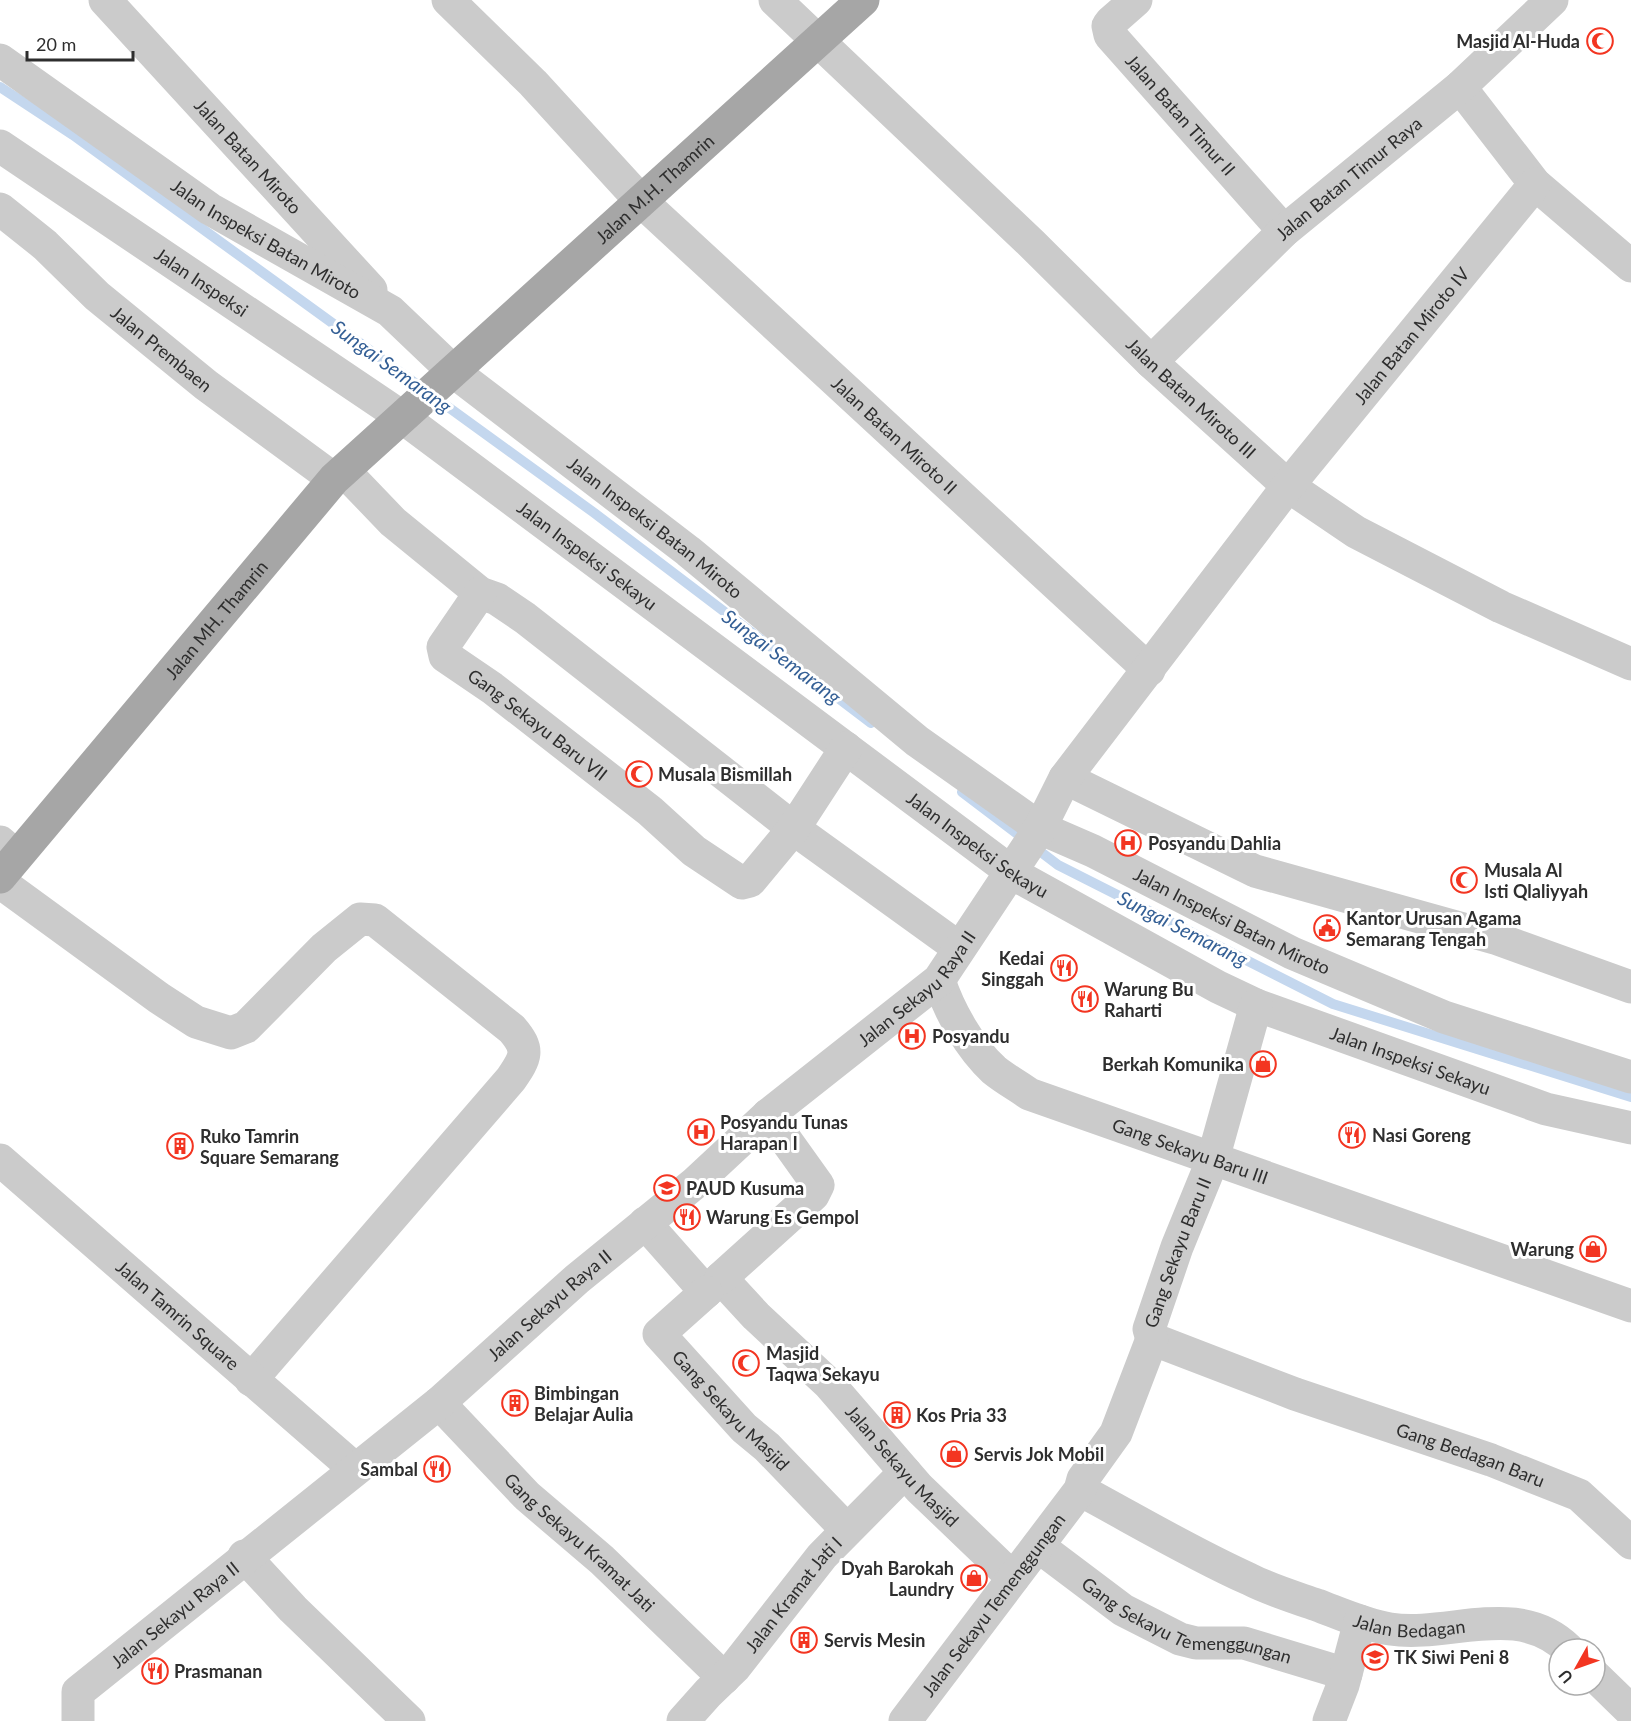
<svg xmlns="http://www.w3.org/2000/svg" width="1631" height="1721" font-family="Lato,sans-serif">
<style>
.lines{fill:none;stroke-linecap:round;stroke-linejoin:round}
.stream{stroke:#c4d7ee;stroke-width:10}
.minor{stroke:#cbcbcb;stroke-width:33}
.major{stroke:#a6a6a6;stroke-width:33}
.labels{text-anchor:middle;dominant-baseline:central;stroke-width:6;stroke-linejoin:round;paint-order:stroke}
.poi-label{font-size:18px;font-weight:bold;fill:#2e2e2e;stroke:#fff;text-anchor:start}
.street-label{font-size:18px;fill:#2e2e2e;stroke:#fff}
.water-label{font-size:20px;font-style:italic;fill:#356096;stroke:#fff}
</style>
<rect width="100%" height="100%" fill="#fff"/>
<g class="lines">
<!-- stream -->
<path class="stream" d="M0,87L73,135L593,512L871,723
M962,792L1058,865L1333,1004L1631,1097"/>
<!-- minor -->
<g class="minor">
<path id="s1" d="M105,0L371,290"/>
<path id="s2" d="M448,0L533,83L641,201L1149,670"/>
<path id="s3" d="M775,0L1032,244L1151,362L1288,486L1356,532L1501,607L1631,664"/>
<path id="s4" d="M1136,0L1111,22L1108,26L1110,35L1284,231"/>
<path id="s5" d="M0,60L210,209L390,311L454,372L688,551L917,741L1040,828L1093,851L1292,953L1444,1017L1631,1077"/>
<path d="M1460,87L1535,184L1631,266"/>
<path id="s6" d="M0,146L402,417L1017,876L1218,987L1256,1005L1546,1109L1631,1128"/>
<path id="s7" d="M0,209L45,245L97,296L206,385L334,479"/>
<path id="s8" d="M1151,362L1284,231L1460,87L1552,0"/>
<path d="M344,471L393,522L480,593L497,599L525,618L801,834L959,948"/>
<path id="s9" d="M480,593L443,647L445,656L492,688L650,811L694,851L742,883L750,881L794,828L846,748"/>
<path d="M1065,778L1255,871L1495,938L1631,987"/>
<path d="M0,842L16,856"/>
<path d="M0,882L159,998L196,1022L231,1033L246,1027L324,948L360,919L375,920L512,1029C530,1050 526,1057 511,1079L251,1380"/>
<path id="s10" d="M939,980C949,1011 970,1048 994,1070C1005,1079 1018,1086 1029,1094L1631,1306"/>
<path id="s11" d="M0,1160L355,1469"/>
<path id="s12" d="M645,1223L706,1292L721,1278L756,1316L829,1384L919,1488L1013,1578"/>
<path d="M721,1278L813,1195L818,1185L768,1115"/>
<path id="s13" d="M706,1292L659,1334L744,1428L767,1447L847,1530"/>
<path id="s14" d="M1152,1339L1295,1394L1491,1460L1579,1495L1631,1543"/>
<path id="s15" d="M1152,1339L1149,1329L1177,1247L1213,1159L1256,1005"/>
<path id="s16" d="M439,1403L527,1496L602,1560L724,1678"/>
<path id="s17" d="M1080,1490C1136,1520 1191,1553 1249,1579C1270,1590 1294,1597 1317,1605C1341,1614 1365,1625 1390,1629C1450,1638 1518,1600 1568,1649"/>
<path id="s18" d="M1038,1546L1123,1610L1180,1639L1196,1643H1244L1346,1674"/>
<path d="M244,1556L293,1609L409,1721"/>
<path d="M1595,1676L1631,1711"/>
<path id="s19" d="M78,1721V1692L439,1403L577,1279L695,1183L768,1115L939,980L1040,828L1065,778L1288,486L1535,184"/>
<path id="s20" d="M683,1721L708,1693L735,1667L822,1556L905,1472"/>
<path id="s21" d="M905,1721L1080,1490L1083,1479L1116,1433L1152,1339"/>
<path d="M1329,1721L1343,1685L1360,1621"/>
</g>
<!-- major -->
<path class="major" id="s22" d="M0,877L334,479L863,0"/>
</g>
<!-- icons -->
<defs>
<g id="mosque-ring" transform="scale(1.35)"><circle r="9.5" fill="#fff" stroke="#f33521" stroke-width="1.5"/><path d="M3.5-4.9A6 6 0 1 0 3.5 4.9A5 5 0 1 1 3.5-4.9Z" fill="#f33521"/></g>
<g id="hospital-ring" transform="scale(1.35)"><circle r="9.5" fill="#fff" stroke="#f33521" stroke-width="1.5"/><path d="M-5-5h3v3.5h4V-5h3V5h-3V1.5h-4V5h-3Z" fill="#f33521"/></g>
<g id="civic-ring" transform="scale(1.35)"><circle r="9.5" fill="#fff" stroke="#f33521" stroke-width="1.5"/><path d="M-.6-6.5H3V-4.5H.6V-3L4-1V1h2V6H-6V1h2V-1L-.6-3ZM-1.2 2.5V6h2.4V2.5Z" fill="#f33521"/></g>
<g id="restaurant-ring" transform="scale(1.35)"><circle r="9.5" fill="#fff" stroke="#f33521" stroke-width="1.5"/><path d="M-5-6h1v4h1v-4h1v4h1v-4h1v5L-1.5 .5V6h-2V.5L-5-1ZM5-6V6H3V1.5H1.5Q1.5-4 5-6Z" fill="#f33521"/></g>
<g id="shop-ring" transform="scale(1.35)"><circle r="9.5" fill="#fff" stroke="#f33521" stroke-width="1.5"/><path d="M-5-2.5h2.3a2.7 3.5 0 0 1 5.4 0H5L5.5 6h-11ZM-1.5-2.5h3a1.5 2.3 0 0 0-3 0Z" fill="#f33521"/></g>
<g id="building-ring" transform="scale(1.35)"><circle r="9.5" fill="#fff" stroke="#f33521" stroke-width="1.5"/><path d="M-4-6H4V6H1V3H-1V6H-4ZM-2.5-4.3h1.7v1.8h-1.7ZM.8-4.3h1.7v1.8H.8ZM-2.5-1h1.7V.8h-1.7ZM.8-1h1.7V.8H.8Z" fill="#f33521"/></g>
<g id="school-ring" transform="scale(1.35)"><circle r="9.5" fill="#fff" stroke="#f33521" stroke-width="1.5"/><path d="M0-5L7-2L0 1L-7-2ZM-4 1L0 2.5L4 1V4Q0 6-4 4Z" fill="#f33521"/></g>
</defs>
<g fill-rule="evenodd">
<use href="#mosque-ring" x="1600" y="41"/>
<use href="#mosque-ring" x="639" y="774"/>
<use href="#hospital-ring" x="1128" y="843"/>
<use href="#mosque-ring" x="1464" y="880"/>
<use href="#civic-ring" x="1327" y="928"/>
<use href="#restaurant-ring" x="1064" y="968"/>
<use href="#restaurant-ring" x="1085" y="999"/>
<use href="#hospital-ring" x="912" y="1036"/>
<use href="#shop-ring" x="1263" y="1064"/>
<use href="#hospital-ring" x="701" y="1132"/>
<use href="#restaurant-ring" x="1352" y="1135"/>
<use href="#building-ring" x="180" y="1146"/>
<use href="#school-ring" x="667" y="1188"/>
<use href="#restaurant-ring" x="687" y="1217"/>
<use href="#shop-ring" x="1593" y="1249"/>
<use href="#mosque-ring" x="746" y="1363"/>
<use href="#building-ring" x="515" y="1403"/>
<use href="#building-ring" x="897" y="1415"/>
<use href="#shop-ring" x="954" y="1454"/>
<use href="#restaurant-ring" x="437" y="1469"/>
<use href="#shop-ring" x="974" y="1578"/>
<use href="#building-ring" x="804" y="1640"/>
<use href="#school-ring" x="1375" y="1657"/>
<use href="#restaurant-ring" x="155" y="1671"/>
</g>
<g class="labels">
<!-- poi labels -->
<g class="poi-label">
<text x="1580" y="41" text-anchor="end">Masjid Al-Huda</text>
<text x="658" y="774">Musala Bismillah</text>
<text x="1148" y="843">Posyandu Dahlia</text>
<text x="1484" y="870">Musala Al<tspan x="1484" dy="21">Isti Qlaliyyah</tspan></text>
<text x="1346" y="918">Kantor Urusan Agama<tspan x="1346" dy="21">Semarang Tengah</tspan></text>
<text x="1044" y="958" text-anchor="end">Kedai<tspan x="1044" dy="21">Singgah</tspan></text>
<text x="1104" y="989">Warung Bu<tspan x="1104" dy="21">Raharti</tspan></text>
<text x="932" y="1036">Posyandu</text>
<text x="1244" y="1064" text-anchor="end">Berkah Komunika</text>
<text x="720" y="1122">Posyandu Tunas<tspan x="720" dy="21">Harapan I</tspan></text>
<text x="1372" y="1135">Nasi Goreng</text>
<text x="200" y="1136">Ruko Tamrin<tspan x="200" dy="21">Square Semarang</tspan></text>
<text x="686" y="1188">PAUD Kusuma</text>
<text x="706" y="1217">Warung Es Gempol</text>
<text x="1574" y="1249" text-anchor="end">Warung</text>
<text x="766" y="1353">Masjid<tspan x="766" dy="21">Taqwa Sekayu</tspan></text>
<text x="534" y="1393">Bimbingan<tspan x="534" dy="21">Belajar Aulia</tspan></text>
<text x="916" y="1415">Kos Pria 33</text>
<text x="974" y="1454">Servis Jok Mobil</text>
<text x="418" y="1469" text-anchor="end">Sambal</text>
<text x="954" y="1568" text-anchor="end">Dyah Barokah<tspan x="954" dy="21">Laundry</tspan></text>
<text x="824" y="1640">Servis Mesin</text>
<text x="1394" y="1657">TK Siwi Peni 8</text>
<text x="174" y="1671">Prasmanan</text>
</g>
<!-- street labels -->
<g class="street-label">
<text stroke="none"><textPath href="#s4" startOffset="154">Jalan Batan Timur II</textPath></text>
<text stroke="none"><textPath href="#s1" startOffset="212">Jalan Batan Miroto</textPath></text>
<text stroke="none"><textPath href="#s8" startOffset="270">Jalan Batan Timur Raya</textPath></text>
<text stroke="none"><textPath href="#s22" startOffset="952">Jalan M.H. Thamrin</textPath></text>
<text stroke="none"><textPath href="#s5" startOffset="321">Jalan Inspeksi Batan Miroto</textPath></text>
<text stroke="none"><textPath href="#s6" startOffset="243">Jalan Inspeksi</textPath></text>
<text stroke="none"><textPath href="#s19" startOffset="1947">Jalan Batan Miroto IV</textPath></text>
<text stroke="none"><textPath href="#s7" startOffset="214">Jalan Prembaen</textPath></text>
<text stroke="none"><textPath href="#s3" startOffset="576">Jalan Batan Miroto III</textPath></text>
<text stroke="none"><textPath href="#s2" startOffset="624">Jalan Batan Miroto II</textPath></text>
<text stroke="none"><textPath href="#s5" startOffset="807">Jalan Inspeksi Batan Miroto</textPath></text>
<text stroke="none"><textPath href="#s6" startOffset="716">Jalan Inspeksi Sekayu</textPath></text>
<text stroke="none"><textPath href="#s22" startOffset="336">Jalan MH. Thamrin</textPath></text>
<text stroke="none"><textPath href="#s9" startOffset="190">Gang Sekayu Baru VII</textPath></text>
<text stroke="none"><textPath href="#s6" startOffset="1202">Jalan Inspeksi Sekayu</textPath></text>
<text stroke="none"><textPath href="#s5" startOffset="1509">Jalan Inspeksi Batan Miroto</textPath></text>
<text stroke="none"><textPath href="#s19" startOffset="1125">Jalan Sekayu Raya II</textPath></text>
<text stroke="none"><textPath href="#s6" startOffset="1688">Jalan Inspeksi Sekayu</textPath></text>
<text stroke="none"><textPath href="#s10" startOffset="320">Gang Sekayu Baru III</textPath></text>
<text stroke="none"><textPath href="#s15" startOffset="92">Gang Sekayu Baru II</textPath></text>
<text stroke="none"><textPath href="#s19" startOffset="639">Jalan Sekayu Raya II</textPath></text>
<text stroke="none"><textPath href="#s11" startOffset="236">Jalan Tamrin Square</textPath></text>
<text stroke="none"><textPath href="#s13" startOffset="168">Gang Sekayu Masjid</textPath></text>
<text stroke="none"><textPath href="#s14" startOffset="339">Gang Bedagan Baru</textPath></text>
<text stroke="none"><textPath href="#s12" startOffset="374">Jalan Sekayu Masjid</textPath></text>
<text stroke="none"><textPath href="#s16" startOffset="198">Gang Sekayu Kramat Jati</textPath></text>
<text stroke="none"><textPath href="#s20" startOffset="168">Jalan Kramat Jati I</textPath></text>
<text stroke="none"><textPath href="#s21" startOffset="146">Jalan Sekayu Temenggungan</textPath></text>
<text stroke="none"><textPath href="#s19" startOffset="153">Jalan Sekayu Raya II</textPath></text>
<text stroke="none"><textPath href="#s18" startOffset="171">Gang Sekayu Temenggungan</textPath></text>
<text stroke="none"><textPath href="#s17" startOffset="360">Jalan Bedagan</textPath></text>
</g>
<!-- water labels -->
<g class="water-label">
<text transform="translate(392 366) rotate(36)">Sungai Semarang</text>
<text transform="translate(782 656) rotate(37)">Sungai Semarang</text>
<text transform="translate(1183 928) rotate(27)">Sungai Semarang</text>
</g>
</g>
<!-- north arrow -->
<g transform="translate(1577 1667) rotate(230)"><circle r="28" fill="#ffffff" stroke="#ababab" stroke-width="1.5"/>
<path d="M0-4.5L10 22L0 15L-10 22Z" fill="#f33521"/>
<text y="-9" font-size="16" font-weight="bold" text-anchor="middle" fill="#2e2e2e">U</text>
</g>
<!-- scale -->
<path d="M27 51v9h106v-9" fill="none" stroke="#2e2e2e" stroke-width="3"/>
<text x="36" y="51" font-size="18" fill="#2e2e2e" stroke="#ffffff" stroke-width="4.5" paint-order="stroke">20 m</text>
</svg>
